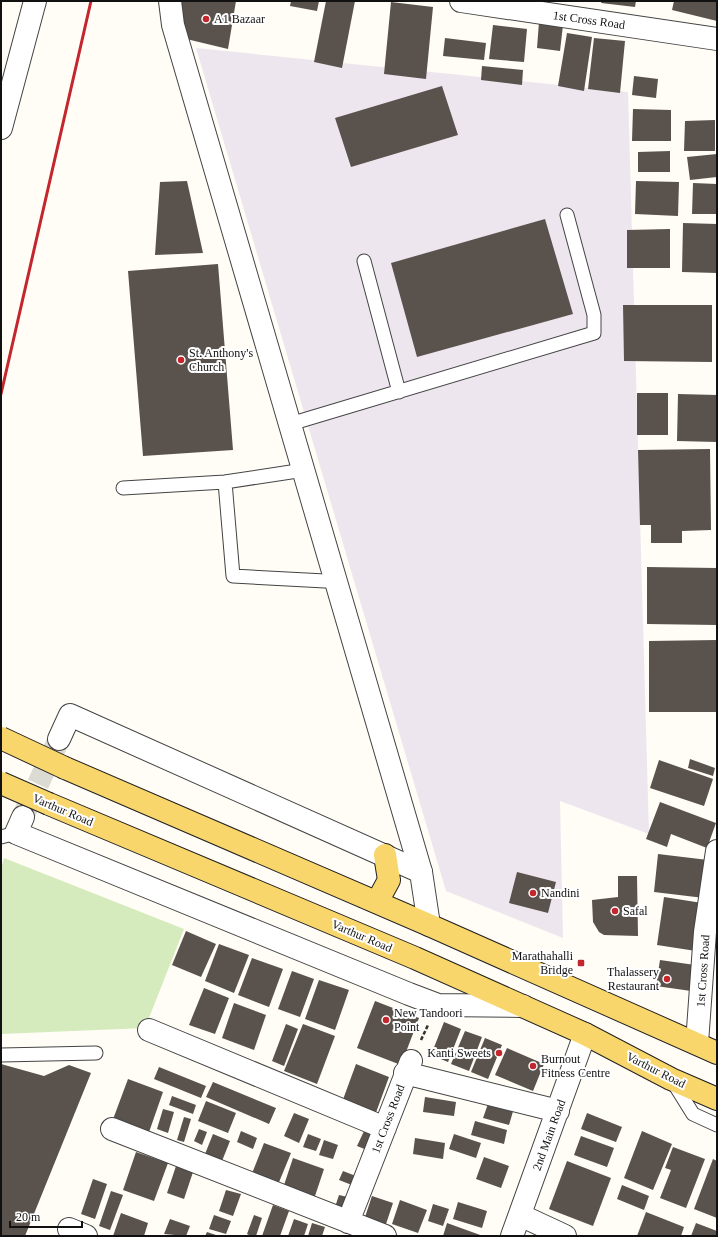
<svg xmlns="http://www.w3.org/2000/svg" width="718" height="1237" font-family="Georgia,serif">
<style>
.industrial{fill:#eee6ef}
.green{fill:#d5ebbd}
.building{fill:#5a524d}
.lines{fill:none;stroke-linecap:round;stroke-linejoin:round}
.tertiary-tunnel{stroke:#dbdad3;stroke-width:22;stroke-dasharray:22 11;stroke-linecap:butt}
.service-casing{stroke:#444;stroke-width:15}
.minor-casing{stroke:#444;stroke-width:24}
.tertiary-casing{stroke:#444;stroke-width:24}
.primary-casing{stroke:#222;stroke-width:24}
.path{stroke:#333;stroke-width:2.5;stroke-dasharray:4 2;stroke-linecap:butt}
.service{stroke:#fff;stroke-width:13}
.minor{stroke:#fff;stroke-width:22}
.tertiary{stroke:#fff;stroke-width:22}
.primary{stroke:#f9d66b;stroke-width:22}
.rail{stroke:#c4262e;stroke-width:3}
.primary-bridge-casing{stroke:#222;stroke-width:24;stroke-linecap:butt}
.primary-bridge{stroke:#f9d66b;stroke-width:22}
.poi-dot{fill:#c4262e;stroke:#fff;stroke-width:1.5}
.labels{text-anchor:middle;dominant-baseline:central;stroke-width:4;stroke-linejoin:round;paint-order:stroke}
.poi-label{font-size:12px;fill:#111;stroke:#fff;text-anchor:start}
.street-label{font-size:12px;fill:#111;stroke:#fff}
</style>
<rect width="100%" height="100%" fill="#fffdf5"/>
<!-- industrial -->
<path class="industrial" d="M196,48L628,92L649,834L560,801L563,938L446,891Z"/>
<!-- green -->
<path class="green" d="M4,858L184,929L145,1028L1,1034V869Z"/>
<!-- building -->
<path class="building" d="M180,1H236L228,49L178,37Z
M291,1H319L317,11L290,6Z
M326,1H355L342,68L314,62Z
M602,1H636L635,7L601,3Z
M674,1H717V21L672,10Z
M391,2L433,7L426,79L384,74Z
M539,22L563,25L560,51L537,48Z
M493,25L527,29L524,62L489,59Z
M567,33L592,37L584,91L558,86Z
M445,38L486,43L484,60L443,56Z
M594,38L625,41L620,93L588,89Z
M482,66L523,70L522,85L481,80Z
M634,76L658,79L656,98L632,95Z
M442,86L458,135L351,167L335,118Z
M633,109L671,110V141H632Z
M715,120V151H684L685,121Z
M670,151V172H638V152Z
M717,154V177L690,180L687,157Z
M187,181L203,253L155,255L160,182Z
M636,181L679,182L678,216L635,214Z
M693,183L717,184V214H692Z
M545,219L573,314L417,357L391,263Z
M683,223L717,224V273L682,272Z
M670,229V268H627V230Z
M218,264L233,450L143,456L128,271Z
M623,305H712V362L624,361Z
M637,393H668V435H637Z
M678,394L717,395V442L677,441Z
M710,449L711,530L682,531V543H651V525H640L638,450Z
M647,567L717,568V625L647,624Z
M717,640V712H649V641Z
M690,759L715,768L713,776L688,768Z
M659,760L713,779L704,806L650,788Z
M660,802L716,823L707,848L671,834L667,847L646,839Z
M658,854L708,860L704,898L654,892Z
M517,872L556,882L548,913L509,903Z
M618,876H637L638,936L604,935L599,932L593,922L592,900L618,897Z
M664,897L702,903L696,951L657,945Z
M186,931L216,944L201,977L172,965Z
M219,944L249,955L234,993L205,981Z
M252,958L283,969L269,1007L238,995Z
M660,960L695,965L691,991L656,986Z
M292,971L314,979L300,1017L278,1009Z
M319,980L349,990L335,1030L305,1019Z
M204,988L229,998L215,1034L189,1025Z
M375,1001L419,1018L401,1065L357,1048Z
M234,1003L266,1015L254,1050L222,1038Z
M444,1022L461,1029L448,1062L431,1055Z
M286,1024L298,1029L284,1066L272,1061Z
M303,1024L335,1036L317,1084L284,1071Z
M465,1031L482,1037L469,1071L451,1064Z
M485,1038L502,1045L488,1079L471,1072Z
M507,1048L544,1064L533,1091L495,1075Z
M1,1064L44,1076L69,1065L91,1073L25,1236H1Z
M356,1064L389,1077L374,1118L341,1105Z
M159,1067L206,1086L201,1098L154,1079Z
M128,1079L163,1092L148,1135L112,1122Z
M213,1082L276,1108L269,1124L206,1097Z
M172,1096L196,1105L193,1114L169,1105Z
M425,1097L456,1102L454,1116L423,1112Z
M206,1101L236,1113L228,1133L198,1121Z
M489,1101L514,1108L509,1125L483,1118Z
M163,1109L174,1112L168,1133L157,1129Z
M294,1113L309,1119L299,1143L284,1136Z
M587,1113L622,1127L616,1142L581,1129Z
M184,1117L191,1119L184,1142L177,1140Z
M475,1121L507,1130L504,1144L471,1135Z
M199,1129L207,1132L202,1145L194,1141Z
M365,1129L379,1135L372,1152L357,1146Z
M241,1131L257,1138L253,1149L237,1142Z
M642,1131L672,1144L653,1190L624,1178Z
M213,1134L230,1141L222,1161L205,1154Z
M308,1134L321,1139L316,1151L303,1147Z
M454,1134L481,1143L476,1158L449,1149Z
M581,1136L614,1148L607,1167L574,1155Z
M415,1138L445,1143L443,1159L413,1154Z
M324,1140L338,1145L333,1159L319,1155Z
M264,1143L291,1153L277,1187L251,1176Z
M673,1147L705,1159L686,1208L660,1198L671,1170L665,1168Z
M136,1152L168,1163L154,1201L123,1190Z
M484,1157L509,1166L501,1188L476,1179Z
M293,1158L324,1169L313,1202L282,1191Z
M713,1159L717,1161V1218L694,1209Z
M567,1161L611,1178L593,1226L549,1209Z
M176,1166L193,1172L184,1199L167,1193Z
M343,1171L361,1178L357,1187L339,1180Z
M93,1179L107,1184L95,1219L81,1214Z
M622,1185L649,1196L644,1210L617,1199Z
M226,1190L241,1194L233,1216L219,1211Z
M111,1191L123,1195L110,1230L99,1226Z
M339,1195L352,1198L347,1214L334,1210Z
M372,1196L393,1203L385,1227L364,1220Z
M400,1200L427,1210L418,1233L392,1224Z
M458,1202L487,1211L482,1228L453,1219Z
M433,1204L449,1209L443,1226L428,1221Z
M273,1205L289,1211L280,1236H262Z
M646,1212L684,1227L681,1236H637Z
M121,1213L148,1223L144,1236H113Z
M214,1215L231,1221L226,1234L209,1229Z
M254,1215L262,1218L256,1236H251L247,1234Z
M170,1219L190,1226L186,1236L164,1234Z
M294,1219L308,1224L304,1236H288Z
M312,1223L325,1227L322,1236H308Z
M447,1223L483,1236H443Z
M696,1223L717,1231V1236H691Z
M207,1232L219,1236H205Z"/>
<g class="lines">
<!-- tertiary-tunnel -->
<path class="tertiary-tunnel" d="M24,814L59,739"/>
<!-- service casing -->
<g class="service-casing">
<path id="service" d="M364,261L399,392
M290,424L594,333V315L567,215
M225,482L233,576L325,581L336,579
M123,488L225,482L304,470
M1,837L16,833
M1,1055L96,1053
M673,1082L693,1114L717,1125"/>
</g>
<!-- minor casing -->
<g class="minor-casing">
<path id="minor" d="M170,1L173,25L421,872
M461,1L717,39
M149,1030L385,1128
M697,1043L705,932L717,851
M405,1073L558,1111
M112,1129L385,1236
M520,1215L565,1236
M348,1222L411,1061
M69,1229L86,1236
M512,1236L585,1034"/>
</g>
<!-- tertiary casing -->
<g class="tertiary-casing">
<path id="tertiary" d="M1,128L35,1
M59,739L70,715L421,872L429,925
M23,817L16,833L409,994L438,1005L523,1006"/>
</g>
<!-- primary casing -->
<g class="primary-casing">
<path id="primary" d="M65,768L429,925L717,1053
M49,804L415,958L585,1034L671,1079L717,1099
M377,902L389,880L385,855"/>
</g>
<!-- path -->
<path class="path" d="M421,1040L428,1025"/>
<!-- service -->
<use href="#service" class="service"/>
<!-- minor -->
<use href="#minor" class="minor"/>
<!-- tertiary -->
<use href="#tertiary" class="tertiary"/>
<!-- primary -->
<use href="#primary" class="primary"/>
<!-- rail -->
<path class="rail" d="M1,394L91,1"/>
<!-- primary-bridge casing -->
<g class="primary-bridge-casing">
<path id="primary-bridge" d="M1,738L65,768
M1,783L49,804"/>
</g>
<!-- primary-bridge -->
<use href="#primary-bridge" class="primary-bridge"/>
</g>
<!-- markers -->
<g class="poi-dot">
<circle cx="206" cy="19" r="4"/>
<circle cx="181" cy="360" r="4"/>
<circle cx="533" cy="893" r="4"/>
<circle cx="615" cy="911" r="4"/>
<rect x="577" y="959" width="8" height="8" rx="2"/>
<circle cx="667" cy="979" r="4"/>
<circle cx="386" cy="1020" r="4"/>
<circle cx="499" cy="1053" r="4"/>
<circle cx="533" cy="1066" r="4"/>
</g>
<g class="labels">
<!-- poi labels -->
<g class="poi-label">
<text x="214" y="19">A1 Bazaar</text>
<text x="189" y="353">St. Anthony's<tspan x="189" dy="14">Church</tspan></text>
<text x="541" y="893">Nandini</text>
<text x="623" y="911">Safal</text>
<text x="573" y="956" text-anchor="end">Marathahalli<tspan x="573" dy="14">Bridge</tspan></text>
<text x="659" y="972" text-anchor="end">Thalassery<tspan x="659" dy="14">Restaurant</tspan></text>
<text x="394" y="1013">New Tandoori<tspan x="394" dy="14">Point</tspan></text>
<text x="491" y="1053" text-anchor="end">Kanti Sweets</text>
<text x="541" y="1059">Burnout<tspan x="541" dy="14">Fitness Centre</tspan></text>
</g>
<!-- street labels -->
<g class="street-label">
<text transform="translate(589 20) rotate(8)">1st Cross Road</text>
<text transform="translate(63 810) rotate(23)">Varthur Road</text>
<text transform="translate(362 936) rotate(23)">Varthur Road</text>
<text transform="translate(703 971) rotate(-86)">1st Cross Road</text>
<text transform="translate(656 1070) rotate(27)">Varthur Road</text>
<text transform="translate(388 1119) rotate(-69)">1st Cross Road</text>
<text transform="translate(549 1135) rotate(-70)">2nd Main Road</text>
</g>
</g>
<!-- border -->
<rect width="718" height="1237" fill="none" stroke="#111111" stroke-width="4"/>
<!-- scale -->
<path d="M10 1221v6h72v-6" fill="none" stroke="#111111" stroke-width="2"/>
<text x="16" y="1221" font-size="12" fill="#111111" stroke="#ffffff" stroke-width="3" paint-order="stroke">20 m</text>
</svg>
